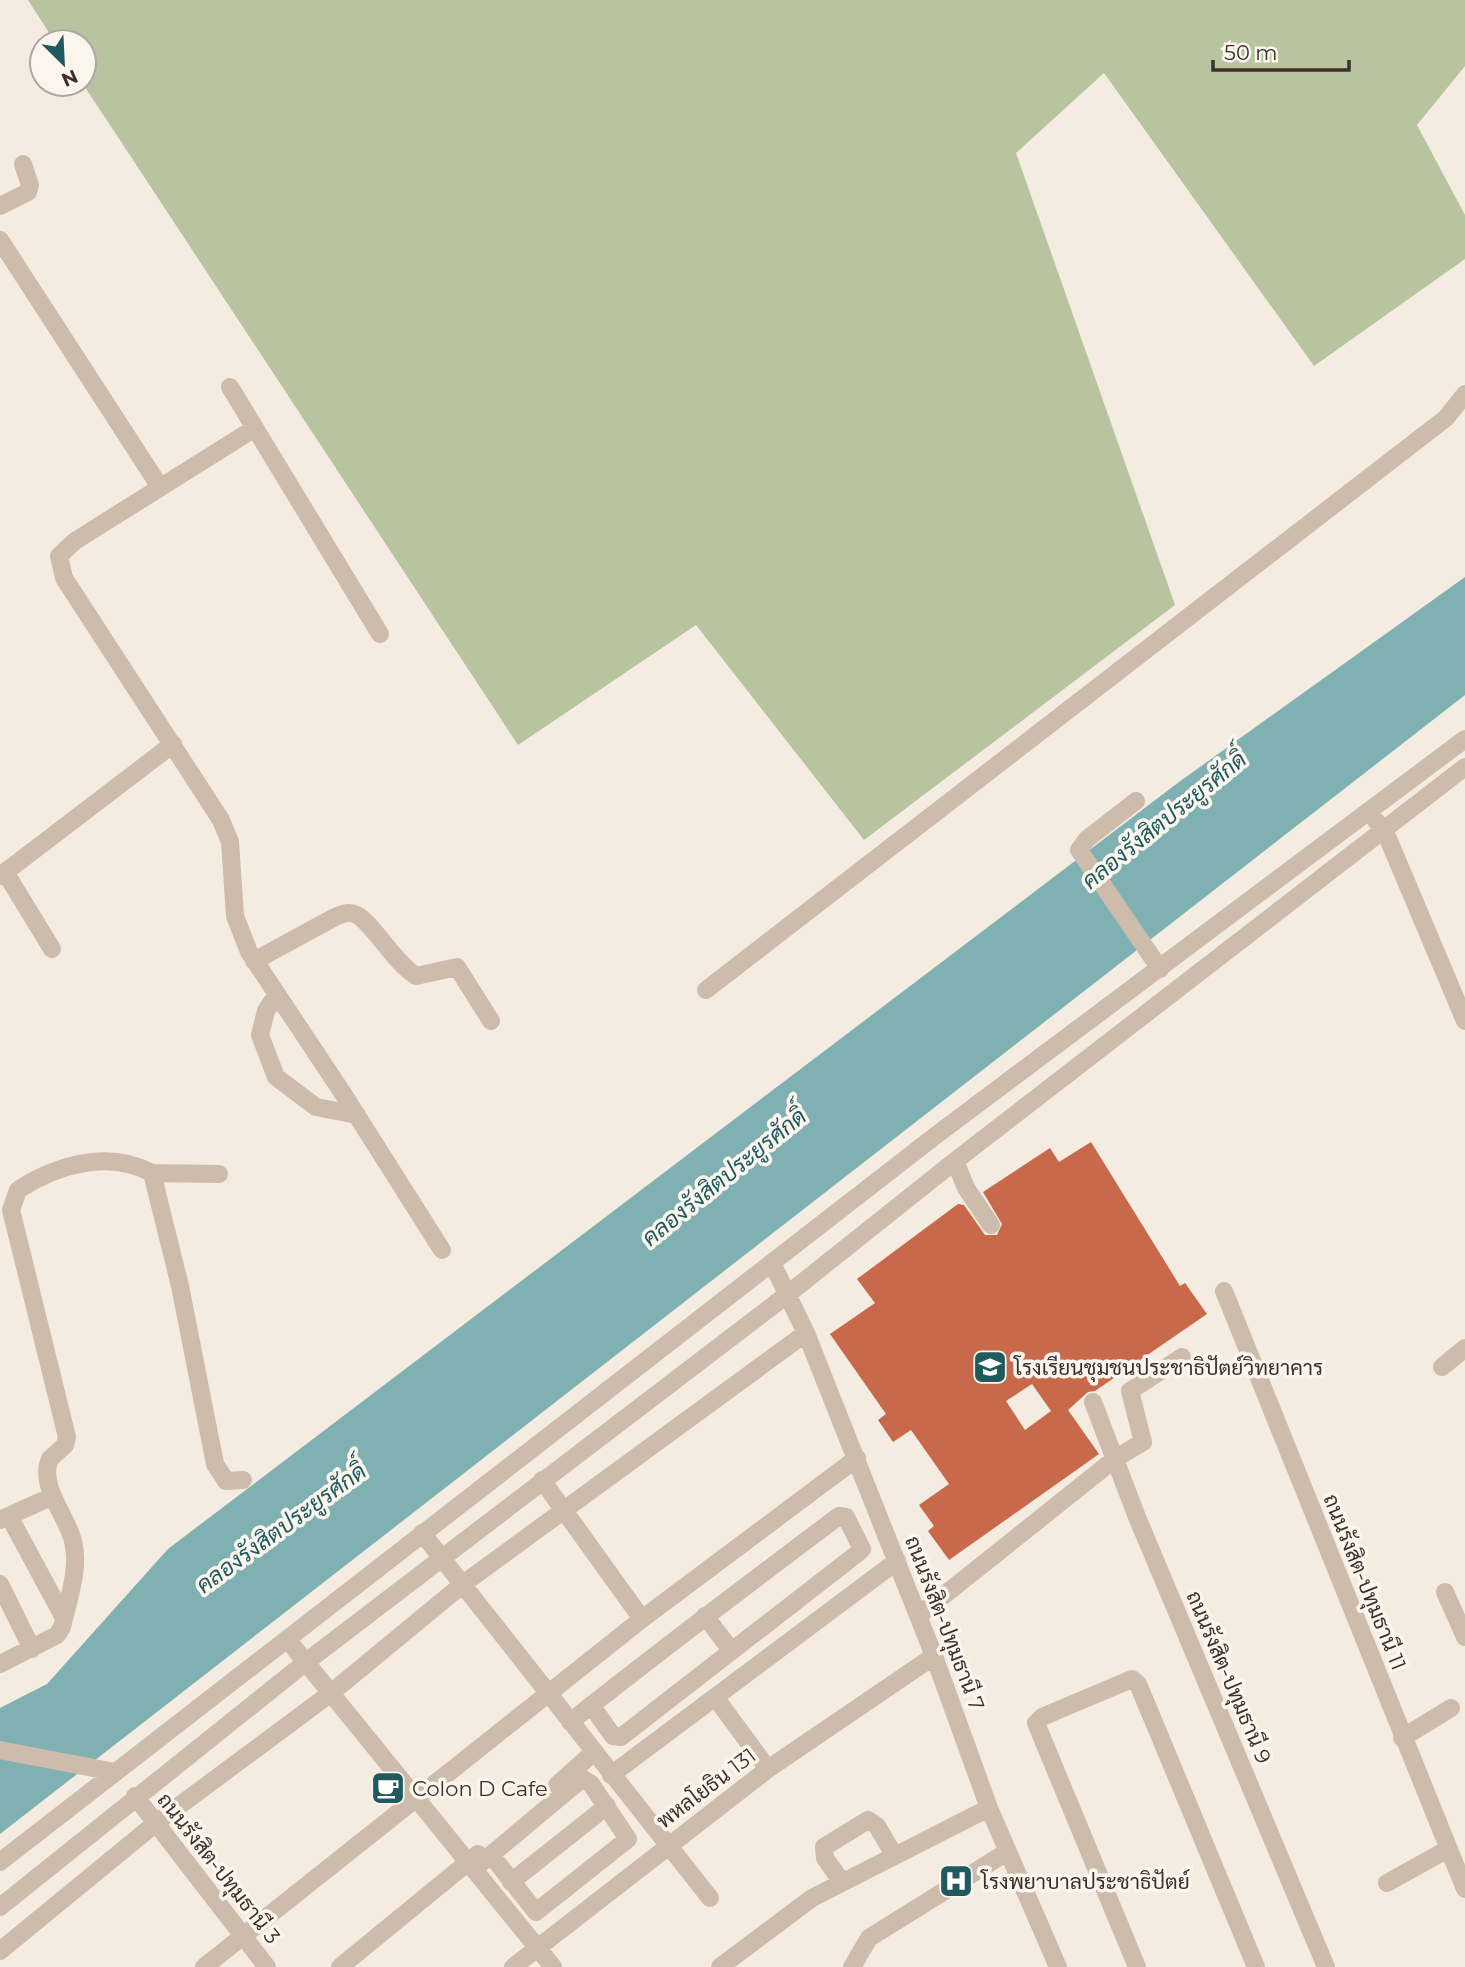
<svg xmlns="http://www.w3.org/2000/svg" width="1465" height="1967" font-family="Montserrat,Sarabun,sans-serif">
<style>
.green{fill:#b8c4a0}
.water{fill:#7fb0b2}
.building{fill:#c8694b;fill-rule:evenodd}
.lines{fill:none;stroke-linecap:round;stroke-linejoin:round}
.minor{stroke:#cdbbac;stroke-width:18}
.labels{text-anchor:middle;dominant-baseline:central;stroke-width:7;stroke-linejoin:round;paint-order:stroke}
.poi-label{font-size:21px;fill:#3b302b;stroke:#fbf5ee;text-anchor:start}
.street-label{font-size:21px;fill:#3b302b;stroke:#fbf5ee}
.water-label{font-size:23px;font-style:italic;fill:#1f5a5e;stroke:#fbf5ee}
</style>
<rect width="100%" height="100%" fill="#f4ebe1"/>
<!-- green -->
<path class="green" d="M28,0H1465V66L1417,125L1465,215V259L1314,366L1104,73L1016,153L1175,605L864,840L696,625L518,745L83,84L84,42H55Z"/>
<!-- water -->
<path class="water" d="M1465,577V695L0,1834V1708L47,1684L168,1549L1179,782Z"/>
<!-- building -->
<path class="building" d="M1091,1142L1180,1286L1185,1283L1207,1314L1095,1391L1088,1392L1068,1410L1099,1454L949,1560L928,1531L934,1526L919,1505L949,1484L911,1430L893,1442L878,1420L886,1414L830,1334L875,1303L857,1279L958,1204L964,1205L985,1235H997L1002,1224L983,1192L1050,1148L1059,1162ZM1032,1384L1051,1411L1025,1430L1006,1401Z"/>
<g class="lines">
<!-- minor -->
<path class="minor" d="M0,206L28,192L30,185L23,164
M0,240L160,487
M230,387L380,634
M255,428L75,541L59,556L64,578L221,820L230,842L235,916L249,952L342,1092L442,1250
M1136,801L1087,839L1079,850L1160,969
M1376,821L1384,829L1465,1021
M5,872L52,949
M0,876L173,744
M254,961L335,917C342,914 349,911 357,915C373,924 393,961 416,976L457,967L491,1021
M706,990L1446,418L1465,394
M277,994L266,1011L260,1035L276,1077L316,1107L357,1115
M955,1161L966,1188L991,1225
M152,1173L219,1174
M772,1263L806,1333L934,1656L989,1808L1058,1967
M1224,1291L1465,1889
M1442,1367L1465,1348
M1093,1402L1137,1517L1326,1967
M542,1480L642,1619
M9,1516L64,1618
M0,1520L53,1496
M422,1533L710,1898
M0,1584L32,1649
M1445,1592L1465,1637
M705,1616L731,1650
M918,1616L1116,1458L1143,1442L1130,1391L1182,1357
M287,1639L553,1967
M0,1664L57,1635L62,1627C68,1600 80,1569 73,1541C67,1516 38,1485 50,1459L65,1445L67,1437L11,1210L18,1190C58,1164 109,1150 152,1173L180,1286L215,1464L226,1481L243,1480
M715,1697L768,1769
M570,1722C659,1652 748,1584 839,1516L846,1517L862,1549L858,1553L621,1737L613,1736L591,1705
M1402,1738L1451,1708
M0,1750L115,1772
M611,1775L897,1561
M557,1785L594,1752
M135,1796L267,1967
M0,1862L935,1136L1465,739
M474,1869L578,1782L583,1779L591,1784L628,1839L536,1912L491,1855
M841,1881L825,1858L824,1847L868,1820L877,1826L894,1855
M511,1882L607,1806
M1387,1883L1448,1849
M0,1907L306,1662L788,1294L955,1161L1465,767
M0,1951L156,1823L331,1693L463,1584L806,1333
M204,1967L642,1619L857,1458
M340,1967L478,1854
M513,1967L768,1769L934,1656
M720,1967L812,1898L989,1808
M852,1967L869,1938L1007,1852
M1137,1967L1036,1723L1042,1717L1132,1679L1138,1684L1256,1967"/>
</g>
<!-- icons -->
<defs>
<g id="school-square" transform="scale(1.75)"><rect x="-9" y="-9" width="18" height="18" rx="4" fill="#1f5a5e" stroke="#fbf5ee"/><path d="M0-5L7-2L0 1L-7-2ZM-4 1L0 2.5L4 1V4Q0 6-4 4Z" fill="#fff"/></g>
<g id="cafe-square" transform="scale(1.75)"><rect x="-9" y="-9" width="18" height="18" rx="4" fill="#1f5a5e" stroke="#fbf5ee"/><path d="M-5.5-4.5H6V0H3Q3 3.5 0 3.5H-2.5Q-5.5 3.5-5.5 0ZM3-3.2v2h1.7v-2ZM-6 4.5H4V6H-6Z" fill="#fff"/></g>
<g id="hospital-square" transform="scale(1.75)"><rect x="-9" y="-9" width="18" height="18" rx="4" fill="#1f5a5e" stroke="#fbf5ee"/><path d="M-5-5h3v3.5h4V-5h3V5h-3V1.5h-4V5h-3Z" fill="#fff"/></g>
</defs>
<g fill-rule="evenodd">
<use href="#school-square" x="990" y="1367"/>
<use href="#cafe-square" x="388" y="1788"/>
<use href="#hospital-square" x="956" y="1881"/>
</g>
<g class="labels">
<!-- poi labels -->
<g class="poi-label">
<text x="1014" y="1367">โรงเรียนชุมชนประชาธิปัตย์วิทยาคาร</text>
<text x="412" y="1788">Colon D Cafe</text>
<text x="981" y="1881">โรงพยาบาลประชาธิปัตย์</text>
</g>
<!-- street labels -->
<g class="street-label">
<text transform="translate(1365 1582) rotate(68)">ถนนรังสิต-ปทุมธานี 11</text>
<text transform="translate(945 1623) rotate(69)">ถนนรังสิต-ปทุมธานี 7</text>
<text transform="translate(1229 1677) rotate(67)">ถนนรังสิต-ปทุมธานี 9</text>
<text transform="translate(706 1788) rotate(-37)">พหลโยธิน 131</text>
<text transform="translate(219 1868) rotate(52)">ถนนรังสิต-ปทุมธานี 3</text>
</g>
<!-- water labels -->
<g class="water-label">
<text transform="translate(1164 820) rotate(-39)">คลองรังสิตประยูรศักดิ์</text>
<text transform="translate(724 1177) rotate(-39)">คลองรังสิตประยูรศักดิ์</text>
<text transform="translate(281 1528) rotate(-36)">คลองรังสิตประยูรศักดิ์</text>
</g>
</g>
<!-- north arrow -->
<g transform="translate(63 63) rotate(156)"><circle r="33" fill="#fbf5ee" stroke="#aea6a0" stroke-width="2"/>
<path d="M0-5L12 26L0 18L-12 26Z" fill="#1f5a5e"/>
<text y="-10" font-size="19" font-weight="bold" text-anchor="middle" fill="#3b302b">N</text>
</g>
<!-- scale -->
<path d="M1213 60v10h136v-10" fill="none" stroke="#3b302b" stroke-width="3.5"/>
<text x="1224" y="60" font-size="21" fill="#3b302b" stroke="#fbf5ee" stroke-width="5" paint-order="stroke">50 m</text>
</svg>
